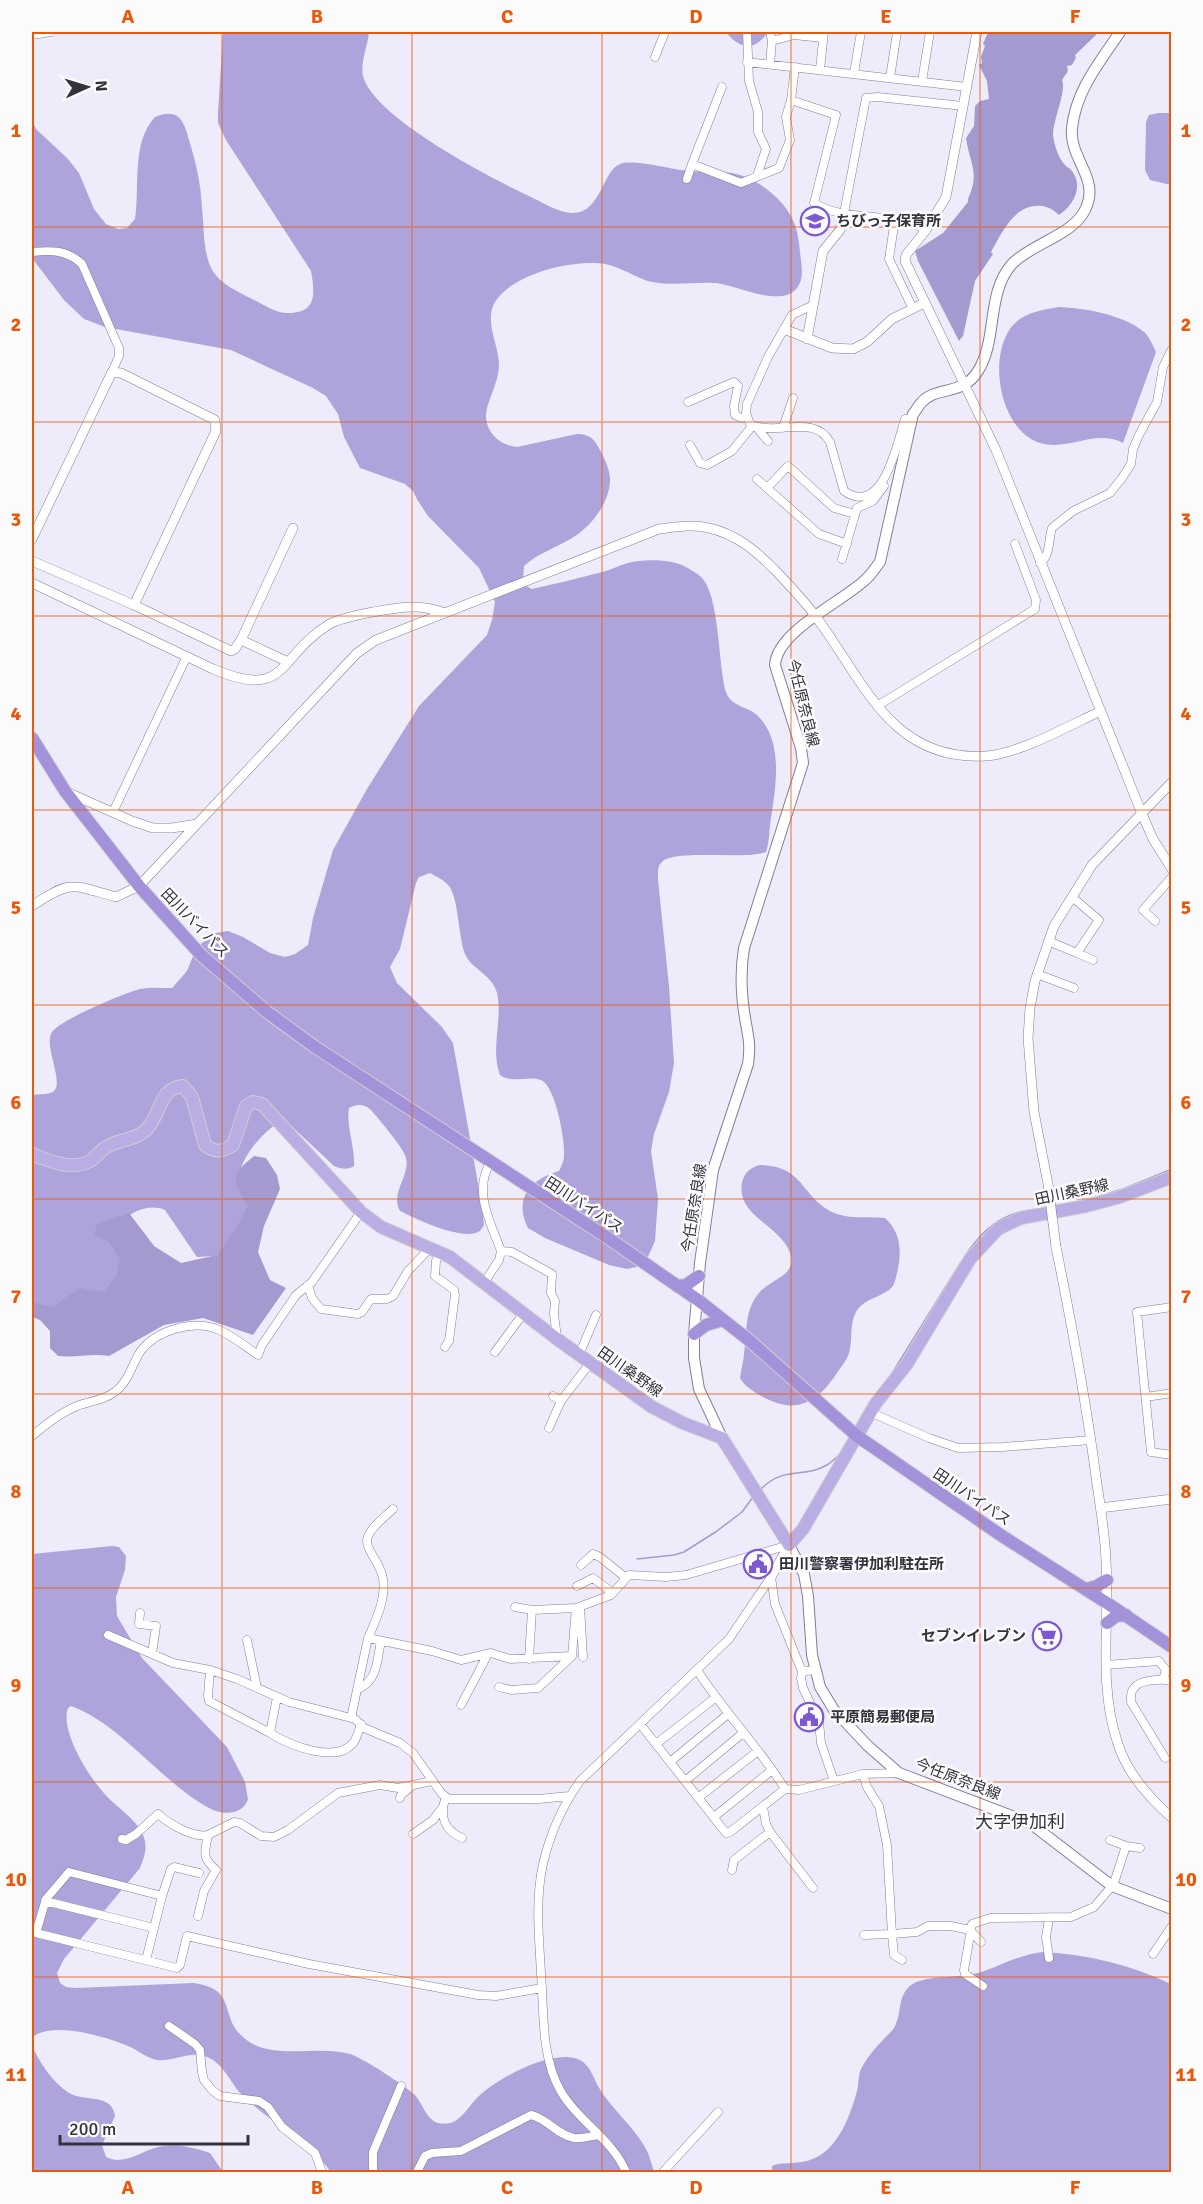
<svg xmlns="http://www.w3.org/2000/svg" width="1203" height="2204" font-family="Signika,'Noto Sans JP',sans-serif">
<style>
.forest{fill:#aea4db}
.water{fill:#a49ad0}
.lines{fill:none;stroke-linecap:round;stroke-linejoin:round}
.stream{stroke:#a49ad0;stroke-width:1.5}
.minor-casing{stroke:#837d9b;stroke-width:9}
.tertiary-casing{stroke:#837d9b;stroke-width:10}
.secondary-casing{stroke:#837d9b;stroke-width:12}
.primary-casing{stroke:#ceced1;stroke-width:14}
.trunk-casing{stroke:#ceced1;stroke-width:14}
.minor{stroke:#fff;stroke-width:8}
.tertiary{stroke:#fff;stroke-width:9}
.secondary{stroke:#fff;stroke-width:10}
.primary{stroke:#baade3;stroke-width:12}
.trunk{stroke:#a392da;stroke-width:12}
.tertiary-bridge-casing{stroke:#837d9b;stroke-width:10;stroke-linecap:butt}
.tertiary-bridge{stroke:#fff;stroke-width:9}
.grid{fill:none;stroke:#e8590c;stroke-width:1.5;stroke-opacity:0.55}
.labels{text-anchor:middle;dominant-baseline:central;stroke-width:5;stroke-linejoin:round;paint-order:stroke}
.poi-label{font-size:15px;font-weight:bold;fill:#34323e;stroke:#fbfbfb;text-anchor:start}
.street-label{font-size:15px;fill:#34323e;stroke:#fbfbfb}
.quarter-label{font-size:18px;fill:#34323e;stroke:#fbfbfb}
.neatline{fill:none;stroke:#e8590c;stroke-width:2}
.grid-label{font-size:20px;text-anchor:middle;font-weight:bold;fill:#e8590c}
</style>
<rect width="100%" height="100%" fill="#eeecfa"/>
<!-- forest -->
<path class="forest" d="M223,32H369C368,45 360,63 363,76C374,118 491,178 529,196C542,202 557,212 571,213C601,215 602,171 620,164C632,159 667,168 681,170C698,173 715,170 732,173C758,178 786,200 795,225C798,233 799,243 800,252C801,262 803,271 801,280C791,315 734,283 714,283C693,282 673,286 652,282C637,279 622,267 605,264C574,259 516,273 497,299C482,320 499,343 499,365C499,379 491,394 487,408C482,428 497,445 517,447L577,434C591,434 595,440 601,452C605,460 609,468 610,478C611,501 591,527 572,538C556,548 538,553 524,566L523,580L526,586L532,589C555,584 579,578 602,572C612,570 619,565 628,563C642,559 668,559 682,565C688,568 697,573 701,577C720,595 718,665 726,692C731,707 748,706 758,716C785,743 775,791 770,825C769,834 769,844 766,852C744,860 675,849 662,862C657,866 658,873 658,880L669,986L674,1063L669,1092L654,1134L651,1151L658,1199L655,1241L647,1259L637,1267L627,1269L609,1265L545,1238L528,1228C513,1198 531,1179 559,1171C562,1165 564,1161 564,1154C565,1139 555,1085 541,1080C526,1075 513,1084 500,1075C490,1048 503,1021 497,993C492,974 472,970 465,954C458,936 459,900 449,886C444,880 437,877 430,873L419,877L416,883L400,949L390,967L397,983L442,1027L453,1043L482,1206L484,1225L480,1231C464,1242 416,1219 400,1211C389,1192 413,1174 405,1155C400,1144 379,1119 370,1109C363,1104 357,1104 349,1108C346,1127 355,1146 354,1166C348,1170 341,1169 334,1166L286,1121C270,1122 239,1158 240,1176C240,1186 249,1197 251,1207C253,1216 248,1229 246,1239L215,1256L197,1257L165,1210C153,1205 141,1208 130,1215L134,1234L109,1291L49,1316L32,1318V1095C37,1094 50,1095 54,1091C64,1081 43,1045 52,1032C60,1020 124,993 140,989C150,987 162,988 172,988L187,971L195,951L210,934L228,931L243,937L270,953L285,957L295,954L308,945L313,918L333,850L367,789L419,706L487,635L492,620L495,602L479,568L428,516L418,501L413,491L405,484L360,468L344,437L338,414L326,396L313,388L231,350L105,327L84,319L64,300L32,258V120L36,129L68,159L79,173L94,209L106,224L118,229L127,228L135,219C140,186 131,143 155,117C161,114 171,112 177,116C184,120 187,133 189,140C196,163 201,184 202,208C204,226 203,245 209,263C216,283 237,291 254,300C265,305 275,313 288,313C317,313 315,294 311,271L226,140L218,123V113Z
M726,32H768C755,51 740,50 726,32Z
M1158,113H1171V185L1150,180L1145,170L1146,122L1149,115Z
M1059,307C1085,308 1124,315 1144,332C1149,336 1153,346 1156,352L1123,443C1094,428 1067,453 1037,442C999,427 987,355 1013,325C1025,312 1042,310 1059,307Z
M760,1165C803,1166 800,1194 830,1211C846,1220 868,1216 885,1218C901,1232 902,1253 897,1273C896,1277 895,1282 893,1286C883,1298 865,1297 856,1312C849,1325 853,1340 849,1353C847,1360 841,1367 837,1373C823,1394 805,1412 777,1403C765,1399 746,1389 740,1378C741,1370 743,1363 744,1355C747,1334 744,1310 759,1293C770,1279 798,1276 790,1253C781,1225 732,1215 743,1179C746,1171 752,1167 760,1165Z
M112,1546L119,1547L126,1556L125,1570L116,1597L117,1616L142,1658L227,1747L245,1782L248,1799C243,1816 221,1815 209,1808C161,1782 121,1724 71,1706L68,1708C60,1731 88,1775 103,1792C115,1807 141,1821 145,1841C147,1851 143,1860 140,1868L64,1959L57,1973L60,1983L66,1987L76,1988L193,1983C239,1989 218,2016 244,2038C273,2062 315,2044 350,2054C363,2058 404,2085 415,2095C422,2103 427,2120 438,2123C443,2124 451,2124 455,2121C464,2116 470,2105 477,2098C495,2079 554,2047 580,2060C590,2065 593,2077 598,2086C611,2109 635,2127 647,2151C650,2157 652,2166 654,2172H331C307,2139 269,2122 241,2094C230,2082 223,2063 207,2057C192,2050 173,2062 157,2060C146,2058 138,2050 128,2046C108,2037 49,2020 32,2038V1554Z
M1043,1952C1087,1954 1131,1965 1171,1984V2172H772V2166L774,2165C786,2162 799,2164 810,2160C838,2151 850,2116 857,2091C859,2084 858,2076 861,2069C866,2059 875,2048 883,2040C887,2035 892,2032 895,2026C902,2013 897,1996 911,1985C923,1976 954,1977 969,1975C994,1971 1014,1955 1043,1952Z
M32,2046C40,2063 53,2083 69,2093C85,2102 112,2093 115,2116L102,2145L106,2157C126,2167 144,2148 164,2146C179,2144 195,2148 210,2153L223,2172H32Z"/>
<!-- water -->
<path class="water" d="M988,32H1095L1096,35L1075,55L1076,58L1072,65L1067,66L1068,71L1062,80C1067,91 1053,119 1053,135C1054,144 1058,158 1065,165C1068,168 1069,167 1072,171C1084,187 1073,206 1059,215C1054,210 1049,207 1042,206C1016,202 1002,232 991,252L993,254L975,281L963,336L959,341L918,261L915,251L943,233L968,202V199C980,172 970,165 966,138L974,126L975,106L980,101L989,99L987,81L979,65L982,63L981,57L985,46L983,44Z
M254,1156L266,1158L277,1175L280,1189L264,1226L258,1252L270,1280L286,1288L253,1335L203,1318L164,1325L109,1356C92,1353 76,1358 58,1356L50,1348V1331L40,1320L32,1317V1302L53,1307L80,1288L104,1292L116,1275L120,1260L109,1242L94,1236L97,1224L129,1213L154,1246L181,1263L217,1255L239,1223L248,1206C233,1181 229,1176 254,1156Z"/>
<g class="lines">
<!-- stream -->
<path class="stream" d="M1099,1196L1123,1189L1172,1169
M967,1253C983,1230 1001,1214 1030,1210
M891,1375L961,1262
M761,1489C785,1465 803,1479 827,1465C832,1462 837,1457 841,1453
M637,1559L674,1555L684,1552L717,1531L742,1512L753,1497"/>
<!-- minor casing -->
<g class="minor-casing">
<path id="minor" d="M747,32L749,81L758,112V132L766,149L757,176
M770,32L772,41
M32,35L51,32
M655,57L665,32
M747,62L967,87
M770,64L772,41L794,35L823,38
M795,67L791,100L836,115L814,203C846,223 892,210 926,230
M820,69L824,32
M854,73L861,32
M890,78L897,32
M922,81L930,32
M692,164L722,87
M687,179L692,164L741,183L779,168L790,140L786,117L791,100
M844,213L866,98L878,97L963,106
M895,219L889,259L913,309
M32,252C52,250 67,250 82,264L119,348V356L112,372
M813,305L792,315L768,357L747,404L746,413L750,424C775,437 814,413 830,442L844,491C883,518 897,444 905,419L912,418
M688,402L734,382L738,386L734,406L735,415L741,418L747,417
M756,427L768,441
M783,428L793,398
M690,445L700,463L707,465L732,451L753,425
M757,479L767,488
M847,544L819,534L767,488L788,466L834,508L855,514
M842,559L857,508L873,501L884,486
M1040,563C1051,555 1048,540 1052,528L1073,511L1110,493L1122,478L1131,464L1133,449L1139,435L1157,402L1163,367L1172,349
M877,706L1035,609L1036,600L1015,544
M113,812L187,656
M1155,921L1143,910L1172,877
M1048,941L1077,953L1099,920L1072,897
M1077,953L1093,960
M1037,974L1074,988
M501,1251L512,1252L552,1274L551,1293L555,1301L554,1314L557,1338
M440,1253L436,1261L435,1276L454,1290L455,1295L449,1341L445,1347
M484,1283L499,1260L501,1251C491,1223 472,1190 491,1162
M308,1285L312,1298L321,1309L358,1314L362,1312L371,1299H387L393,1296L408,1271L430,1248
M1172,1307L1137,1312L1151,1452L1172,1455
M495,1352L523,1314
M579,1355L596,1315
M553,1396L561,1401
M1146,1397L1172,1393
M872,1413L929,1438L958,1448L1003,1447L1091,1440
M549,1428L561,1401L590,1363
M32,1436C46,1424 60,1413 77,1406C90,1401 105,1400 116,1391C128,1382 132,1365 140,1352C156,1330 194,1319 219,1330C233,1336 246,1347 258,1355L262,1345L296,1295L312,1282L361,1212
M581,1565L593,1554L600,1557L626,1578
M771,1577L775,1604L801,1669L805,1671L816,1670
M577,1586L593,1578L613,1593
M515,1607L532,1610
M580,1607L583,1657
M140,1613L139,1624L156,1626L152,1654
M108,1635L173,1663L210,1670L237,1679L289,1702L355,1719L364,1728L400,1743L413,1753L442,1794L449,1799H539L569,1796
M368,1638C377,1618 391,1589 379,1567C376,1559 367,1550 367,1541C368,1529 385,1517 393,1509
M247,1640L257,1688
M529,1659L532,1610L576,1608
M1106,1665L1159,1661L1166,1670L1163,1680
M210,1670L208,1696L209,1701L270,1733
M697,1670C724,1712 759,1747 785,1789
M803,1670L801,1678L803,1688L819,1722L821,1743L834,1781
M499,1687L511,1690L538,1688L572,1656
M358,1689C378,1681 377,1659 381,1641
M277,1697L270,1733C289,1745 337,1765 354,1742C357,1737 359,1730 361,1724
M461,1705L488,1654
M351,1718L368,1638L432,1651L461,1660L491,1653L510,1659L572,1656L576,1608L611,1595L629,1575L666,1577L686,1575L789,1545
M640,1724L726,1833L730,1832L785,1789L799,1790L863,1774L898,1773
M656,1744L715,1698
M1165,1758L1131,1702C1131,1697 1130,1692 1134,1688C1140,1679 1162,1679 1172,1681
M670,1762L728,1714
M863,1774L867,1787L879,1806L887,1845L892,1934L864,1935
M685,1781L743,1733
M446,1797C439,1815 444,1830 462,1838
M400,1798L401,1795L413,1785L432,1781
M698,1798L758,1751
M763,1807L766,1824L770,1832L813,1888
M714,1817L772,1770
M413,1834L433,1820L442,1808
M122,1839L126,1840L136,1834L158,1814C169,1824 193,1838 208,1835
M1110,1840L1126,1846
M732,1870L734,1860L770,1832
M1113,1886L1126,1846L1140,1848
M162,1896L171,1869L174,1867L199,1873
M45,1901L154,1928
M198,1916L204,1891L216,1870C201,1857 205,1852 208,1835L234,1822L240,1823L261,1836L274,1837L288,1830L338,1793L380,1785L398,1788L413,1785
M1153,1954L1172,1926
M1049,1958L1046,1937L1049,1918
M146,1960L162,1896L69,1872L46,1899L36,1933L177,1968L180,1965L187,1936L309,1964L478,1995L496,1996L542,1988
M902,1960L894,1955L892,1934L917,1932L928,1926H951L970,1930L981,1942
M983,1986L965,1974L964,1970L972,1924L990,1918L1071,1917L1094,1907L1112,1886
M169,2026L195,2044L200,2050L202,2072L204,2080L212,2090L220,2096L259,2101L268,2107L282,2127L315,2153L322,2172
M373,2172V2152L401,2086
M417,2172L425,2156L432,2153L461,2151L531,2115C548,2119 557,2135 574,2138C582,2139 591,2136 599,2135
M626,2172C613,2140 577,2120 560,2090C541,2056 544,2012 541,1973C539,1937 535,1900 543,1864C550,1834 563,1805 580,1781L729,1639L771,1577
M663,2172L718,2112"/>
</g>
<!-- tertiary casing -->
<g class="tertiary-casing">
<path id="tertiary" d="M977,32L946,197L926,230L906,255L905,261L996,450L1142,814L1153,839L1172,869
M784,329L832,348L853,349L867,342L892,319L924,303
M807,339L823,251L840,230L844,213
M32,539L112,372L121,373L215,420L216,431L134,605
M32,561L134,605L231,651L235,649L241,640L293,528
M32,583L213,669C288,701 277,657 328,625C342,616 396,607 414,607C425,607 434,609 445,613
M241,640L288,662
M67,792L132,821L153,828H172L197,824
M32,906C72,879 72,885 116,897L139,886L357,653L376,640L659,529C676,527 693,524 709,528C736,534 756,551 774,569C788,584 804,600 816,617C864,681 891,762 986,756C1019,754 1070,725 1101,711
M1048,1184L1034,1112L1028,1038L1030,1008L1035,981L1054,926L1092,865L1172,782
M1056,1247C1071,1321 1085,1395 1095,1470C1099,1500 1105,1531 1106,1561C1110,1621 1098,1683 1117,1741C1126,1772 1148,1797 1172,1818
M1100,1508L1172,1499
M771,1577L789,1545"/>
</g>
<!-- secondary casing -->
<g class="secondary-casing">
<path id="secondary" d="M722,1438L699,1389L694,1358V1334L700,1263L713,1170L748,1064C751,1044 748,1036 745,1018C741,994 740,972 744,948L803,763L801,748L775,665C777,631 842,602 865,580C871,575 875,568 880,562L913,414C916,411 918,406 921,403C936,385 962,397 978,371C998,339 986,293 1012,264C1031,244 1073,235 1085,210C1101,178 1069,160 1072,128C1076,90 1100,62 1120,32
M789,1545L804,1574L808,1596L812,1655L820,1687L834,1710L868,1746L899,1773L1030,1823L1112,1886L1172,1909"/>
</g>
<!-- primary casing -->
<g class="primary-casing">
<path id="primary" d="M32,1154C49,1161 72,1171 90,1161C97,1157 101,1149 108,1146C121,1139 136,1140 146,1130C162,1114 158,1088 183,1086L192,1097L205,1145C216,1153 221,1152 233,1145L246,1106L253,1102L262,1104L361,1212L381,1227L450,1257L557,1339L652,1407L683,1423L722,1438L789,1545L803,1529L876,1403L907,1364L970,1259L998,1229L1021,1218L1086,1206L1120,1197L1172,1177"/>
</g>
<!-- trunk casing -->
<g class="trunk-casing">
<path id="trunk" d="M32,738L65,791L139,886L201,955L267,1012L315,1047L608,1238L698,1300L750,1341L857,1436L1002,1536L1107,1603L1172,1647
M677,1286L686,1285L699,1276
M694,1334L706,1325L723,1320
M1086,1589L1097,1586L1107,1580
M1107,1623L1116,1616L1126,1615"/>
</g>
<!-- minor -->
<use href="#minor" class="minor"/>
<!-- tertiary -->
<use href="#tertiary" class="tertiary"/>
<!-- secondary -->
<use href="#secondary" class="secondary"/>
<!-- primary -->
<use href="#primary" class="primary"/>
<!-- trunk -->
<use href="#trunk" class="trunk"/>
<!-- tertiary-bridge casing -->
<g class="tertiary-bridge-casing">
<path id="tertiary-bridge" d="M1048,1184L1056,1247"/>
</g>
<!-- tertiary-bridge -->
<use href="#tertiary-bridge" class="tertiary-bridge"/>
</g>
<!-- grid -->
<path class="grid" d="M222,32V2172M412,32V2172M602,32V2172M791,32V2172M980,32V2172M32,227H1172M32,422H1172M32,616H1172M32,810H1172M32,1005H1172M32,1199H1172M32,1394H1172M32,1588H1172M32,1782H1172M32,1977H1172"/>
<!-- icons -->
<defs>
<g id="school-ring" transform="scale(1.5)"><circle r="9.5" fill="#fbfbfb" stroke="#7c58d2" stroke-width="1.5"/><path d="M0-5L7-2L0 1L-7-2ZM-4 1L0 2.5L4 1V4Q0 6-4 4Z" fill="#7c58d2"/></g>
<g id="civic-ring" transform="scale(1.5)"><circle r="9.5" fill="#fbfbfb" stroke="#7c58d2" stroke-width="1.5"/><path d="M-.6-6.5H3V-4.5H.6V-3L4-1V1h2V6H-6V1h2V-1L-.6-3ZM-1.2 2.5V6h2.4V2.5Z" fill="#7c58d2"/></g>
<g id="supermarket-ring" transform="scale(1.5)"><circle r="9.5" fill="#fbfbfb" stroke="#7c58d2" stroke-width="1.5"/><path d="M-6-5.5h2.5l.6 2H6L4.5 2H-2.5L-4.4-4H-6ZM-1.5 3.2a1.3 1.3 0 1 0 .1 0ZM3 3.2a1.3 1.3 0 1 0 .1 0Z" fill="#7c58d2"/></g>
</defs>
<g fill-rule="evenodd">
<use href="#school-ring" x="815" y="221"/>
<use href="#civic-ring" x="758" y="1564"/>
<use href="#supermarket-ring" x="1047" y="1636"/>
<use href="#civic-ring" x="809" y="1717"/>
</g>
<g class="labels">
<!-- poi labels -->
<g class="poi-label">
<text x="836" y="221">ちびっ子保育所</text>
<text x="779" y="1564">田川警察署伊加利駐在所</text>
<text x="1026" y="1636" text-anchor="end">セブンイレブン</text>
<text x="830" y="1717">平原簡易郵便局</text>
</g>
<!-- street labels -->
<g class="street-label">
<text transform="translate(803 703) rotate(76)">今任原奈良線</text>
<text transform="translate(195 923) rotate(46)">田川バイパス</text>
<text transform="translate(1072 1192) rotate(-12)">田川桑野線</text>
<text transform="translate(584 1205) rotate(33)">田川バイパス</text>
<text transform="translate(694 1208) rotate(-81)">今任原奈良線</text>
<text transform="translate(630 1372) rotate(35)">田川桑野線</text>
<text transform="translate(972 1497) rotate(34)">田川バイパス</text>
<text transform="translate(958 1779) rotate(21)">今任原奈良線</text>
</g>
<!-- quarter labels -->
<g class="quarter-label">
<text x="1020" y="1822">大字伊加利</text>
</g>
</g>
<!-- border -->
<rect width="1203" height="2204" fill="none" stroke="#fbfbfb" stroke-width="66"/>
<!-- north arrow -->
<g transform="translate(87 87) rotate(86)" stroke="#fbfbfb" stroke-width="4.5" paint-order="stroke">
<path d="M0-4.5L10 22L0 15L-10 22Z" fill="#34323e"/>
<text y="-9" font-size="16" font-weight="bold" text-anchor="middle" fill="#34323e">N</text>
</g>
<!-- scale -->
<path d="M60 2135v9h188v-9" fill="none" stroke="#34323e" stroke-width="3"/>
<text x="69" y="2135" font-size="18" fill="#34323e" stroke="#fbfbfb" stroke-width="4.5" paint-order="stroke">200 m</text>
<rect x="33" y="33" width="1137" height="2138" class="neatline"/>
<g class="grid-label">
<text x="128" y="23">A</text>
<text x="317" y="23">B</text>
<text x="507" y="23">C</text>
<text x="696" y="23">D</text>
<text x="886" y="23">E</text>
<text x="1075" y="23">F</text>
<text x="16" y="137">1</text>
<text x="1186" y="137">1</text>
<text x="16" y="331">2</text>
<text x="1186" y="331">2</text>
<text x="16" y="526">3</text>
<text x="1186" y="526">3</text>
<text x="16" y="720">4</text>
<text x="1186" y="720">4</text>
<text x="16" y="914">5</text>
<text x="1186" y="914">5</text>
<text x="16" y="1109">6</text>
<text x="1186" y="1109">6</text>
<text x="16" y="1303">7</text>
<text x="1186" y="1303">7</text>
<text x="16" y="1498">8</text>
<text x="1186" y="1498">8</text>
<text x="16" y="1692">9</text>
<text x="1186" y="1692">9</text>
<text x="16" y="1886">10</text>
<text x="1186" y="1886">10</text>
<text x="16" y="2081">11</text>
<text x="1186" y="2081">11</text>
<text x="128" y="2194">A</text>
<text x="317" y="2194">B</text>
<text x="507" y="2194">C</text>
<text x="696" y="2194">D</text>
<text x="886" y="2194">E</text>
<text x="1075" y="2194">F</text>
</g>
</svg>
